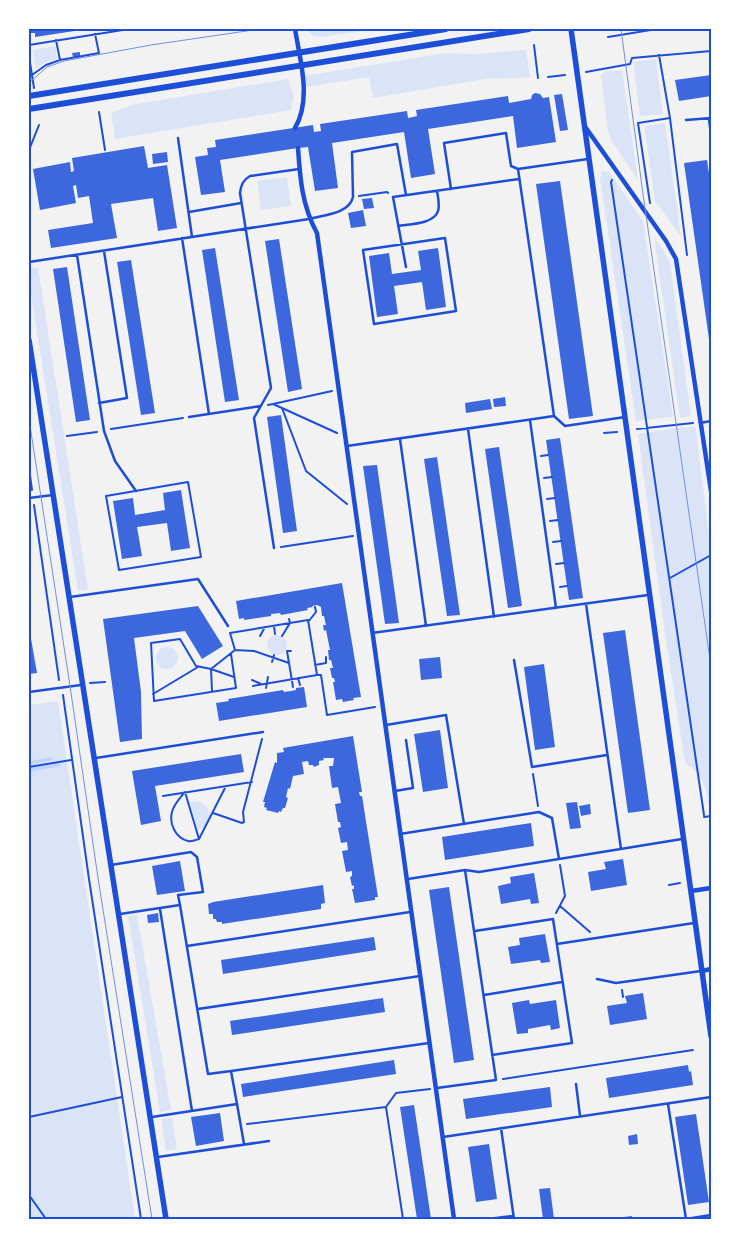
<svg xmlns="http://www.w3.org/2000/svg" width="740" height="1248" font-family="'PT Sans Narrow',sans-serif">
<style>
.green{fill:#dbe4f7}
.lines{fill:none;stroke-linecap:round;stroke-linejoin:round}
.stream{stroke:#bfd3fe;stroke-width:3}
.building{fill:#3d67dc}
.path{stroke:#1d4ed8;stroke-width:2}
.service{stroke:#1d4ed8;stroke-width:2.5}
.minor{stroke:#1d4ed8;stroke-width:4.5}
.tertiary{stroke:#1d4ed8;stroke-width:5.5}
.secondary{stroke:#1d4ed8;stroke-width:6}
.tram{stroke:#7290e2;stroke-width:1}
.neatline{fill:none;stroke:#1d4ed8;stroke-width:2}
</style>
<rect width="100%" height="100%" fill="#f2f2f2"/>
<!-- green -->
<path class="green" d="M307,29H374L322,37L313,36Z
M55,46L57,59L44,63L36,69L33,50Z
M526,50L530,77C514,79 501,78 485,79L373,98L369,77L306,87L304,76L446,53L476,54Z
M656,59L663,114L640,116L633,62Z
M622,70L638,180L611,140L608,131L601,75L604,72Z
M288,79L294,96L291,110L115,139L111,113L131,105Z
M665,123L681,237L655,201L644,126Z
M602,171L609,172L643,221L673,416L671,417L636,421L600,178Z
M287,177L291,206L261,210L257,181Z
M654,237L664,251L670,263L691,416L680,418Z
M38,267L88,590L78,591L29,282V269Z
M683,427H694L696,429L711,553V808H709C706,787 704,776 685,763L665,634L638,434Z
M267 645a10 10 0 1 1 20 0a10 10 0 1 1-20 0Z
M156 658a11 11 0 1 1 22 0a11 11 0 1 1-22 0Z
M58,701L135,1219H29V705Z
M196,801C213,804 214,824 198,830L190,802Z
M137,915L171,1110L160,1112L128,916Z
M172,1118L177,1149L166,1151L161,1119Z"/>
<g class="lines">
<!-- stream -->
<path class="stream" d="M29,763L51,759
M29,770L59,765"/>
</g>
<!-- building -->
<path class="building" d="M29,29H81V30L35,37V33H29Z
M80,52V56L73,57L72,53Z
M711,75V96L679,101L675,80Z
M535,93L540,94L543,98L549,97L556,142L517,148L513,116L428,129L435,174L411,178L404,132L332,143L338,188L315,191L308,147L298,148L220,160L225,192L201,195L195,157L208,155L207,148L216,147L215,140L313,125L314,132L321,131L320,124L407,111L408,118L417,116L416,110L508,96L509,103L531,99L532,95Z
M562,94L568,130L560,131L554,95Z
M144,146L148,168L167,165L177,228L158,231L153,198L111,204L117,238L51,248L48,230L93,223L89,196L78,198L76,185L73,186L76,203L40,210L33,169L70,162L71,172L74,171L72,158Z
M167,152L168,162L153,164L152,154Z
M707,160L711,187L710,346L684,163Z
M560,181L593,416L569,419L536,184Z
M372,198L374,208L364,209L362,199Z
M363,210L366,226L351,228L348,213Z
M279,239L302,389L288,392L265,241Z
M215,248L239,400L225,402L202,250Z
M438,248L446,307L426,310L422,282L394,286L398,314L377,317L369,256L389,253L392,274L421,270L418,251Z
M131,260L155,413L141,415L117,262Z
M67,267L90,420L76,422L53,269Z
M505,397L506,406L494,407L493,399Z
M490,399L492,409L466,413L465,403Z
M281,415L297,531L283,533L267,417Z
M560,438L583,598L569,600L546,440Z
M499,447L522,606L508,608L485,449Z
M437,457L460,615L447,616L424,459Z
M377,465L399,623L385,624L363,466Z
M181,490L190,548L171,551L167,523L137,527L142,556L122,559L113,501L133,498L135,515L165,510L163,493Z
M342,583L361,697L353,698L354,700L343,702L342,699L336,700L333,682H335L334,678H332L330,668H333L331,660H329L328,650H330L326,630L324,631L323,625H326L324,616H322L321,607L317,605L312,606L313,607L307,608L308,610L281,615L280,613L271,614V616L244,620V618L239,619L236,601Z
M198,606L223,646L202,659L185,631L134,638L141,692L142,739L120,742L103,619Z
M29,627L37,673L29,674Z
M625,630L650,810L628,813L603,633Z
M440,657L442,678L421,680L419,659Z
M544,664L555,747L535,750L524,667Z
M304,687L307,707L219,721L216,703L229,701L228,699L283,690L284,692L291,691L296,690V688Z
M440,730L448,788L423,792L414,734Z
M353,736L362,792H359L360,796H362L378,897H375V900L355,903L352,889H354V885L352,886L350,877L352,876V871L346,872L342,851L348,850L347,842L341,843L338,828L341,827L340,822H338L335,804L341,803L338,787L332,788L329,766H333L334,758H323L324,760L319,761V765L314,767L313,765H309L308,761L302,762L304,774L293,776L290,789L288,788L286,797L288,798L285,808H283L281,812L279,811L278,813L266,810L267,808L264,807L265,802H263L275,762L277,763V753L284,752L283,748Z
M241,754L244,772L155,786L161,821L141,825L132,771Z
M577,802L581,828L570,829L566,803Z
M590,804L591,814L581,816L579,806Z
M531,823L534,846L445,860L442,837Z
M623,859L627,885L591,891L588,872L606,869L604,862Z
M180,861L185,891L157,895L152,866Z
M534,873L539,903L531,904L530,899L501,904L498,886L511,883L510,877Z
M323,885L325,903L321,904V909L222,924V922H217L216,919H213V914H209L208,904L213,902Z
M449,887L474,1060L454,1063L429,890Z
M158,913L159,922L148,923L147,915Z
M545,934L550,962L541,963L540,960L511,964L508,947L520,945L519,938Z
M374,937L376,950L223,974L221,960Z
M643,993L647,1019L610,1025L607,1006L627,1003L625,996Z
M383,998L385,1012L232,1035L230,1021Z
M529,1000L530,1004L556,1000L560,1028L551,1030L550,1025L528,1029V1033L517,1034L512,1003Z
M394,1060L396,1074L243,1097L241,1084Z
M688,1065L689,1072L691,1071L693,1085L609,1098L606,1078Z
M550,1087L552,1107L466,1119L463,1099Z
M414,1105L422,1158L431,1219H417L400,1107Z
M220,1113L224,1141L196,1146L191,1117Z
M696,1114L709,1202L688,1205L675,1117Z
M637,1134L638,1144L629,1145L628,1136Z
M489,1144L497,1199L476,1202L468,1147Z
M550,1188L554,1219H543L539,1189Z
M632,1216V1219H616V1218Z"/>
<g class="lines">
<!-- path -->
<path class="path" d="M608,37L657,29
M56,40L60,60
M29,45L129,29
M534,45L538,78
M659,55L670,118L687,255
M29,56L34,88
M586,72L630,64L632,58L711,51
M32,75L46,65L60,60L99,53L95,34
M548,77L565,75
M99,112L105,150
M29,150L39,125
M612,180L611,182L704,815
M359,196L387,192L388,193
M650,203L638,123L670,118
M273,404L332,391
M268,405L273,404L282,408L337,433
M282,408L306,471L347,504
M111,429L183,418
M637,429L693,423
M604,433L617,432
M67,436L97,432
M541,456L548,455
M29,468L32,490
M544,478L552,477
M188,482L201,557L119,570L106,496Z
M547,499L555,498
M34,505L59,680
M550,521L558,520
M553,542L561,541
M281,547L353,536
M556,564L564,563
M670,578L711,555
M560,587L567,586
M308,622L316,612L315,607
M274,626L275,634
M230,633L235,650L211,669L196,666L180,639L151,643L154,701L236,688L231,654
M230,633L308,620L317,675H321L327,715L375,707
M260,636L265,627
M282,636L290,623L289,619
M235,650L254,651L289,663L293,687
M272,662L274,655
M289,663L287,651H291
M315,665L326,663V657
M298,678L300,685
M252,680L261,684
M90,683L105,682
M253,686L317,675
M266,688L268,677
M212,691L211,669L234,677
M153,694L198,667
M63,695L89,879L141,1219
M29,767L71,760
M533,774L538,806
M185,792L199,839C196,840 191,842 188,841C175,838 169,823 172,812C174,804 180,798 185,792Z
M163,796L252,782
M213,813L242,823L244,822L243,812L262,739
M704,817L711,816
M199,839L226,786
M669,885L680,883
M560,906L590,932
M556,913L565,896L560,865
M622,990L623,997
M503,1079L693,1050
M29,1117L122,1097
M247,1124L386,1107
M29,1195L46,1219
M403,1219L386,1107L396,1093L430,1089"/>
<!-- service -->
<path class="service" d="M709,119L711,135
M686,120L711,118
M178,138L192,237
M451,189L444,143L506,133L511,166L518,169
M189,212L241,203
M398,226C410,224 434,224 438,211C440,205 438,197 437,191
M182,238L209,414
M445,238L456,311L374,324L363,250Z
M77,255L104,431L115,461L136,491
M29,262L309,219C324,215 349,214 353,197L352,152L397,144L406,195
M406,267L393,197L519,179
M99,403L127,398L104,251
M554,416L565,426L625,417
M189,417L261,406
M530,420L556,608
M700,423L711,421
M468,429L494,617
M400,439L426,626
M347,446L554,416L518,169L588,159
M29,498L53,495
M274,548L254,418L271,388L240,193C241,185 243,180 250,176L299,169
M70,597L198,579L228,626
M586,604L621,849
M372,633L648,595
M514,660L532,767L607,755
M29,692L81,685
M386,725L446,715L464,824
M96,758L263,732
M395,791L413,788L406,740
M400,834L539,812L552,818L559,859L682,839
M111,865L191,852L197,857L203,892L178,895L180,905
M465,870L479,872L559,859
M408,879L465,870L496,1080L437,1088
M160,909L192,1111
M120,914L180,905L208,1074L231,1071L237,1104L152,1117
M475,931L553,919L572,1043L492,1055
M557,944L694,923
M187,946L410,912
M597,979L616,983L701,971
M484,995L562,982
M198,1009L420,976
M231,1071L429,1043
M576,1084L580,1116
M237,1104L244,1144
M668,1104L686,1219
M501,1128L514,1219
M443,1137L711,1097
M158,1157L269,1141
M488,1219L513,1216
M686,1219L711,1215"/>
<!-- minor -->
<path class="minor" d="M295,29C300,60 312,99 295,128
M586,128L666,241L676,259L711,491
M298,148C300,178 302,206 317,233L454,1219
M691,891L711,888
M702,971L711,969"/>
<!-- tertiary -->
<path class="tertiary" d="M571,29L711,1036
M29,340L166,1219"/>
<!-- secondary -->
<path class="secondary" d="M29,96L446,29
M29,109L529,29"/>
<!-- tram -->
<path class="tram" d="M621,29L643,194L711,666
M29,83L47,67L64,61L151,45L260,29
M29,419L70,686L98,878L152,1219"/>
</g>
<!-- border -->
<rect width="740" height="1248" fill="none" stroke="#ffffff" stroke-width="60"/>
<rect x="30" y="30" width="680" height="1188" class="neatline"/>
</svg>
